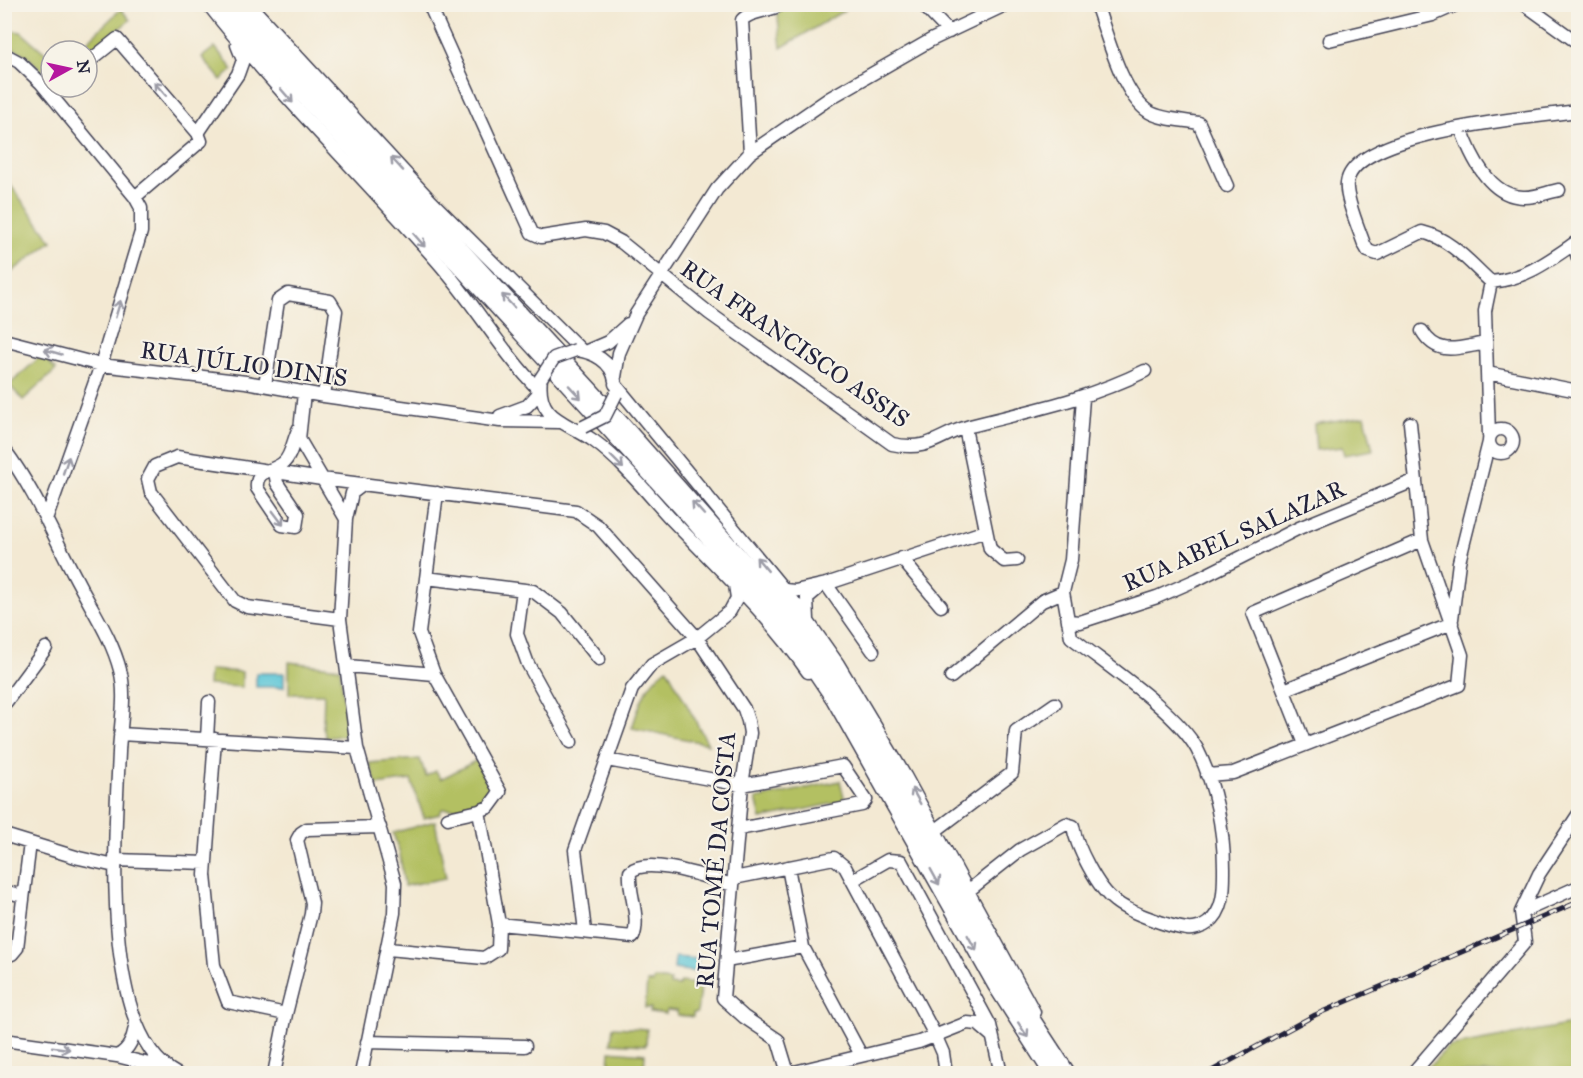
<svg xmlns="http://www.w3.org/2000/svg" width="1583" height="1078" font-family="'IM FELL Great Primer',serif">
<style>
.green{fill:#b3c062;stroke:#6a714e;stroke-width:1.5}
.water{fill:#5cc6d7;stroke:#3f7489;stroke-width:1.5}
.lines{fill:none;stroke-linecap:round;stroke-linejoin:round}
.minor-casing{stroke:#414052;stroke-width:15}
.major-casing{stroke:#414052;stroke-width:18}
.minor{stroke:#fff;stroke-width:12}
.major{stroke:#fff;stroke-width:15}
.rail-casing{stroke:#22223b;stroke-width:5}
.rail{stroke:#f7f3e8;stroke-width:3;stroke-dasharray:9;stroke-linecap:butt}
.minor-bridge-casing{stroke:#414052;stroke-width:15;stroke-linecap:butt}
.minor-bridge{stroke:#fff;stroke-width:12}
.oneway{stroke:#9c9ca7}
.labels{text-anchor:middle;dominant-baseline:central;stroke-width:4.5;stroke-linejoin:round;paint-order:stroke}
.street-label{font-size:24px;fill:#22223b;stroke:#f7f3e8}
</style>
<rect width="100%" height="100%" fill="#f7f3e8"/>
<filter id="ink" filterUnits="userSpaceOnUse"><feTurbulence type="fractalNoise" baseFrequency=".0167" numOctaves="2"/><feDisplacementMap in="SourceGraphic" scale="12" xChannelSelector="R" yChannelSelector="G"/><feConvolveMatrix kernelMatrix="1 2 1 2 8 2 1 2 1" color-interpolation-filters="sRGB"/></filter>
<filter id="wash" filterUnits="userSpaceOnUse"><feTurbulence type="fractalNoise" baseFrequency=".008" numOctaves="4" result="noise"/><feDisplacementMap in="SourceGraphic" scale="24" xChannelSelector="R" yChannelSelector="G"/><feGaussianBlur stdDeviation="1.35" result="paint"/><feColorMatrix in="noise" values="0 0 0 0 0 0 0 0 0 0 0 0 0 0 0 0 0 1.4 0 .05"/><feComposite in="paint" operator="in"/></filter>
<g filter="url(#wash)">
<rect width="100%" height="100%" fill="#f3e9d3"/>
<!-- green -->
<path class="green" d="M782,4H842L845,10L781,48L777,7Z
M121,9L130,20L87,55V51H77Z
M15,31L21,32L51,58V79L26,55L5,44V33Z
M215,47L233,70L221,80L202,57Z
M5,178L52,241L5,277Z
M42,355L56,370L23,400L9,385Z
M1365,416L1373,450L1344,455L1342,447L1316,450L1314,424Z
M289,662L340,668L347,730L345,735L326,738L323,727L324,694H289Z
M667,668L708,744L632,728C640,703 645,684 667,668Z
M209,670L242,672V687L208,685Z
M420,759L426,776L436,771L441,779L477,760L495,790L488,801L455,809H442L440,814L424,818L411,780L377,785L369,763Z
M840,781L845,801L761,819L756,799Z
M435,821L446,878L404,886L400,854L393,833Z
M654,979L670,981V985L679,986L680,982L696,984V987L700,988L697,1013H693V1017L677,1015V1011L667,1010L666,1014L650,1012L651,1008H645L647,982L653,983Z
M1578,1023V1073H1423L1448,1047Z
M613,1027L647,1029L646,1045L611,1043Z
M610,1051L645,1054L644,1070L609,1067Z"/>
<!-- water -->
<path class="water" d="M256,673H284V687H256Z
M675,957L698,959L696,972L674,969Z"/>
</g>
<g filter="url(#ink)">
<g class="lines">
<!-- minor casing -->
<g class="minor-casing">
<path id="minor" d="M208,4C279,95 362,175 438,262C474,303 501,351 539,390
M249,4L432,202L582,351
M429,4L532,233L541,237L586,230L604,233L621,242L709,313L892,444C931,452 937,435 970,426C1033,410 1086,400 1145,371
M922,4L949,32
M1096,4C1107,34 1122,95 1149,112C1163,120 1184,120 1199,123L1227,186
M1524,4L1578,43
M1329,40L1433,15L1458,4
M4,54L19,62L41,83L135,197L141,208V232L101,365L46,520
M87,63L117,39L198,133
M1578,111C1536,117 1353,131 1347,183C1345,198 1359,229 1364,244L1368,251L1377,254L1422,232C1451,239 1470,263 1491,282C1526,279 1550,260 1578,241
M1461,128C1470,154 1489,196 1523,197C1534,198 1548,192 1559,190
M750,153L742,20C751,10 770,12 782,4
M135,197L201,141L198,133L238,74L243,60L237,45
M1574,244L1578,258
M1422,331C1438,358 1460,347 1486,343
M4,340L101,365L246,382L324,396L500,421L559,422
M576,350C593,352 612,361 615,381
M587,351L608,342L628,324
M1487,373L1578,391
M615,377L619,353L636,314L717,189L750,153L830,98L931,40L1007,4
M541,378C536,420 566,421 594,441C623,462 647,493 671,519C718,568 770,616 808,672
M615,384L795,603L838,664L905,776L1034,1012
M265,385L278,301L288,294L330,301L336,311L324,396
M304,393L299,439L346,519L340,619L357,748L395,883L394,913L361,1074
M500,416L527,406L539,393
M965,428L990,549L1004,561L1017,560
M1489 441a12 12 0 1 1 24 0a12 12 0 1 1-24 0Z
M1489,435L1485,311L1491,282
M4,449C35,490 55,540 79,584C94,613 112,639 120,670C127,695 120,726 119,752C116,828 98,1033 177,1074
M275,472L277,483L298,514L296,527L282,525L257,488C255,470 272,472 283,463C292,456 293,439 299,428
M437,493L419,633L434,674L500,792L489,807L479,811L499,924
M346,519L352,493L364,484
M901,558L941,606
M426,578L533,591L562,613L599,659
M826,584L873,651
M523,590L517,634L528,664L571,742
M784,590L795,591L826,584L986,531
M340,619L247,607L235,601L151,492L148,479L155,466L177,457L322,479L576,511L598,526L697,638L744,709L748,721L750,733L742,785L723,998L744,1017L778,1040L788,1073
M1452,619L1459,562L1489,442
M808,620L807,598L820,587
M1068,621L1080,622L1157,597L1198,579L1299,528L1416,480
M348,666L434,674
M951,677L1042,601L1063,592L1071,560L1083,398
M1284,690L1452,623
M4,701L6,702L46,648
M120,734L357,748
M207,739L209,702
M215,739L205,875L214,965L228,1002L286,1014
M1305,744L1253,613L1422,540
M607,760L742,785L843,766L866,800L862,805L739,829
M1207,775L1233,773L1459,685L1462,655L1422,540L1410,423
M448,818L479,811
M935,831L1012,773L1016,731L1055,704
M4,835L79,858L115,866
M115,860L206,863
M788,867L803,947L861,1055
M734,878L834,858L845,867L936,1037L943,1053L946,1074
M853,880L888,860L901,861L990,1025L1001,1074
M4,891L23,896
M968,891L1020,850L1066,824L1073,826C1076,846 1098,889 1115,901C1128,912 1170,927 1187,929C1194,930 1203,927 1208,923C1225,911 1224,887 1224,868C1224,829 1215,784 1197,749C1176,711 1106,665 1071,637L1063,592
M1521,912L1539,874L1578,815
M1522,912L1578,887
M585,931L575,850L632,689L652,664L697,638L730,611L737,598L735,585
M388,949L484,958L498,949L499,924L633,937C641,918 628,892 630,872C648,855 710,879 733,885
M4,956L12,954L17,948L30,843
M726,961L803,947
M4,1040L117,1056L169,1069
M367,1042L525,1046
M117,1056C131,1049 133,1037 136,1023
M274,1074L286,1014L311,914L312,903L297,840L301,833L307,829L380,827
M786,1074L919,1042L967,1023L978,1024L992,1036
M1412,1074L1525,942L1521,912"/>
</g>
<!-- major casing -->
<g class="major-casing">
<path id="major" d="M219,4L687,514L745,580L801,650L834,699L996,986L1052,1074
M235,4L621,423L771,592L820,656L854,709L1013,990L1068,1074"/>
</g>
<!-- minor -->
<use href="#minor" class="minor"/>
<!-- major -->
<use href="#major" class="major"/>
<!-- rail casing -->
<g class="rail-casing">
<path id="rail" d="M1206,1074L1315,1015L1578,902"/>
</g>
<!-- rail -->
<use href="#rail" class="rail"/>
<!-- minor-bridge casing -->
<g class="minor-bridge-casing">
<path id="minor-bridge" d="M541,378L554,358L576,350
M583,427L605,416L616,394"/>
</g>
<!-- minor-bridge -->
<use href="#minor-bridge" class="minor-bridge"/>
</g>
<!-- one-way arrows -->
<defs><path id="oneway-shaft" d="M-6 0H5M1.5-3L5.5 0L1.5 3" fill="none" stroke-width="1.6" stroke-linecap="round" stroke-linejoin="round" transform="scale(1.5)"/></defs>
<g class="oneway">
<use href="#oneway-shaft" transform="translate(160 89) rotate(-131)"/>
<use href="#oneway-shaft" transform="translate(287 96) rotate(49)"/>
<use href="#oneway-shaft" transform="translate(397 164) rotate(-133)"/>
<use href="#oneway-shaft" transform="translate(419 240) rotate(49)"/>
<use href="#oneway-shaft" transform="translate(508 301) rotate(-133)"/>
<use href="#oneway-shaft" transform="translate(118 309) rotate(-73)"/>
<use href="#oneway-shaft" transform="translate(53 352) rotate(-164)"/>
<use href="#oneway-shaft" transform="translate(575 392) rotate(47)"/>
<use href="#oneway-shaft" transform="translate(617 462) rotate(45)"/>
<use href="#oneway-shaft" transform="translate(66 465) rotate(-71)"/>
<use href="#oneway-shaft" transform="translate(698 508) rotate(-132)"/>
<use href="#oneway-shaft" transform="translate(278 518) rotate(53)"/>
<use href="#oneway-shaft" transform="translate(762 564) rotate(-130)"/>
<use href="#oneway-shaft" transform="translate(916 796) rotate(-119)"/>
<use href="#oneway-shaft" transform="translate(935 877) rotate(61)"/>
<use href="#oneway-shaft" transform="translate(972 943) rotate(61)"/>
<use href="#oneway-shaft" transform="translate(1023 1030) rotate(57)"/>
<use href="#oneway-shaft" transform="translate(61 1048) rotate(8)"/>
</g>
</g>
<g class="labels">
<!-- street labels -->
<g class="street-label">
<text transform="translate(795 344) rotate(35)">RUA FRANCISCO ASSIS</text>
<text transform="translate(244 364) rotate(8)">RUA JÚLIO DINIS</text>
<text transform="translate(1234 536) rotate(-24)">RUA ABEL SALAZAR</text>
<text transform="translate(716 860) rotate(-85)">RUA TOMÉ DA COSTA</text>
</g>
</g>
<!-- margin -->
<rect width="1583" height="1078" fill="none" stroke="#f7f3e8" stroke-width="24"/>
<!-- north arrow -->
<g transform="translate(69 69) rotate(82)"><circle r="28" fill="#f7f3e8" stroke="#a29fa3" stroke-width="1.5"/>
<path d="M0-4.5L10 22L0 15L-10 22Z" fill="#b5179e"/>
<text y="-9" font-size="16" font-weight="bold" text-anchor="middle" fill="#22223b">N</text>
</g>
</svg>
